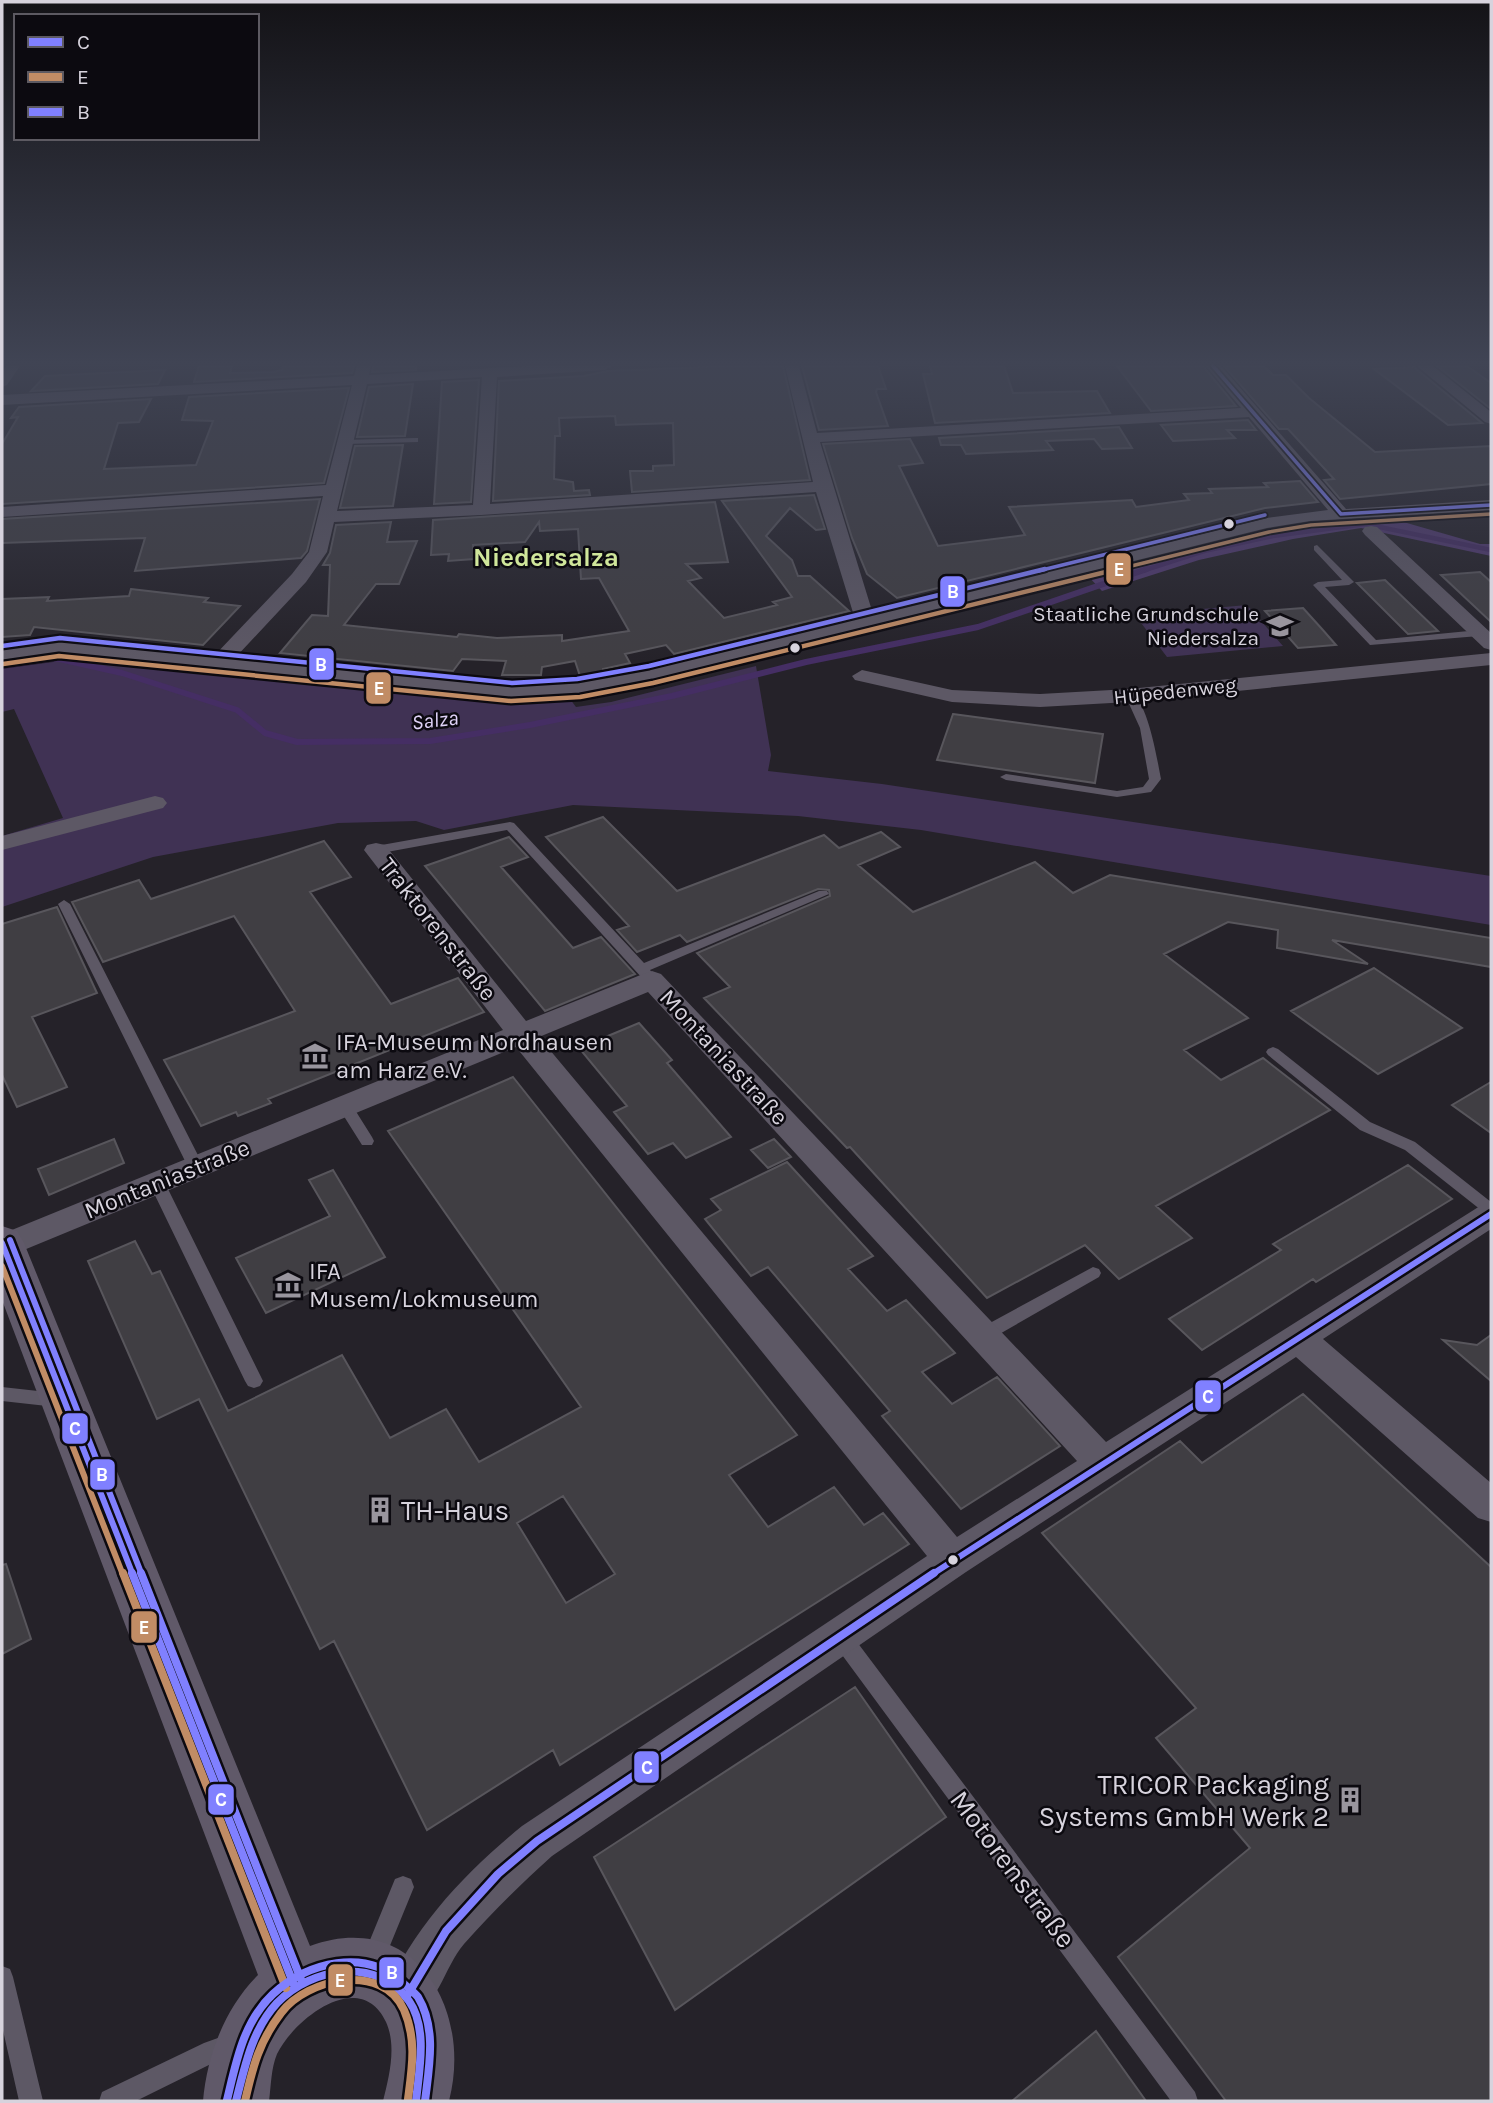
<svg xmlns="http://www.w3.org/2000/svg" width="1493" height="2103" font-family="Karla,sans-serif">
<style>
.green{fill:#403254}
.forest{fill:#513a70}
.lines{fill:none;stroke-linecap:round;stroke-linejoin:round}
.stream-far1{stroke:#452e64;stroke-width:4.5}
.stream{stroke:#452e64;stroke-width:6}
.building{fill:#403e43;stroke:#58565c;stroke-width:2;fill-rule:evenodd}
.service{fill:#5d5865;fill-rule:evenodd}
.minor{fill:#5d5865;fill-rule:evenodd}
.secondary{fill:#605969;fill-rule:evenodd}
.bus-1-far2-casing{stroke:#0c0a10;stroke-width:7}
.bus-1-far1-casing{stroke:#0c0a10;stroke-width:11}
.bus-1-casing{stroke:#0c0a10;stroke-width:13}
.bus-2-far3-casing{stroke:#0c0a10;stroke-width:7}
.bus-2-far2-casing{stroke:#0c0a10;stroke-width:9}
.bus-2-far1-casing{stroke:#0c0a10;stroke-width:11}
.bus-2-casing{stroke:#0c0a10;stroke-width:13}
.bus-3-far3-casing{stroke:#0c0a10;stroke-width:7}
.bus-3-far2-casing{stroke:#0c0a10;stroke-width:9}
.bus-3-far1-casing{stroke:#0c0a10;stroke-width:11}
.bus-3-casing{stroke:#0c0a10;stroke-width:13}
.bus-1-far2{stroke:#8080ff;stroke-width:3.5}
.bus-1-far1{stroke:#8080ff;stroke-width:6}
.bus-1{stroke:#8080ff;stroke-width:8}
.bus-2-far3{stroke:#c18c65;stroke-width:3.5}
.bus-2-far2{stroke:#c18c65;stroke-width:4.5}
.bus-2-far1{stroke:#c18c65;stroke-width:6}
.bus-2{stroke:#c18c65;stroke-width:8}
.bus-3-far3{stroke:#8080ff;stroke-width:3.5}
.bus-3-far2{stroke:#8080ff;stroke-width:4.5}
.bus-3-far1{stroke:#8080ff;stroke-width:6}
.bus-3{stroke:#8080ff;stroke-width:8}
.bus-dot{fill:#d7d3dd;stroke:#0c0a10;stroke-width:2.5}
.labels{text-anchor:middle;dominant-baseline:central;stroke-width:5;stroke-linejoin:round;paint-order:stroke}
.far-poi-label{font-size:21px;fill:#d7d3dd;stroke:#0c0a10;text-anchor:end}
.far-street-label{font-size:21px;fill:#d7d3dd;stroke:#0c0a10}
.far-water-label{font-size:21px;font-style:italic;fill:#e0d3f8;stroke:#0c0a10}
.street-label{font-size:24px;fill:#d7d3dd;stroke:#0c0a10}
.poi-label{font-size:24px;fill:#d7d3dd;stroke:#0c0a10;text-anchor:start}
.far-district-label{font-size:26px;font-weight:bold;fill:#d0e69b;stroke:#0c0a10}
.near-poi-label{font-size:28px;fill:#d7d3dd;stroke:#0c0a10;text-anchor:start}
.near-street-label{font-size:28px;fill:#d7d3dd;stroke:#0c0a10}
.line-badge{stroke:#0c0a10;stroke-width:2.5}
.badge-label{font-size:19px;text-anchor:middle;font-weight:bold;fill:#fff}
</style>
<rect width="100%" height="100%" fill="#252229"/>
<!-- green -->
<path class="green" d="M1247,605L1283,646L1167,657L1135,615Z
M60,656L410,692L570,699L576,707L611,702L756,666L771,755L768,771L882,784L1491,876V925L921,830L798,816L573,805L444,830L416,821L338,823L153,857L2,907V836L63,818L14,709L2,712V669L53,662Z"/>
<!-- forest -->
<path class="forest" d="M1386,517L1480,544H1491V556L1361,528L1293,539L1199,560L1102,591L1088,576C1186,551 1284,523 1386,517Z"/>
<g class="lines">
<!-- stream-far1 -->
<path class="stream-far1" d="M1142,571L1204,551L1273,536L1365,524L1491,550"/>
<!-- stream -->
<path class="stream" d="M2,666L55,658L122,673L237,710L265,733L297,742L430,741L530,725L672,696L806,662L978,627L1147,569"/>
</g>
<!-- building -->
<path class="building" d="M199,366H232L230,373L274,372L282,370L283,366H354L352,373L194,382Z
M373,366H416V370L372,372Z
M732,366H783L810,480L632,492L630,471H653V466L674,465L673,423L616,425L615,416L559,418L560,436H555L554,479L573,482L574,491L589,490L590,495L493,501L499,381L584,376L608,371Z
M802,366H878L886,389H877L876,392L888,426L819,430Z
M930,366H1004L1013,393L1097,391L1110,413L935,423L923,374H932Z
M1117,366H1203L1236,406L1151,411Z
M1224,366H1264L1273,375H1286L1309,398L1375,452L1491,446V484L1340,499L1324,480L1334,479L1288,429H1279Z
M1437,366H1467L1491,383V409Z
M1415,367V368L1482,423L1448,425L1374,369Z
M165,370L158,384L31,391L45,376Z
M479,380L471,502L434,504L442,382Z
M413,384L405,436L357,437L369,387Z
M349,388L324,483L2,504V444L18,417L11,418L19,407L151,399L139,422L118,423L104,469L196,465L213,421L182,420L189,397Z
M1248,420L1256,430H1227L1235,438L1173,441L1161,425Z
M1119,427L1132,448L1102,449L1094,439L1046,441L1053,450L966,454L961,445H941L939,438Z
M910,439L923,463L899,466L938,546L1025,535L1009,507L1132,500L1136,507L1189,500L1184,494L1212,493L1209,489L1268,487L1264,483L1300,481L1318,502L1265,508L897,598L867,574L852,538L823,444Z
M403,445L393,506L340,508L355,446Z
M814,495L825,529L816,530L790,508L766,536L792,560L798,576H810L849,611L674,654L666,645L625,654L630,663L603,669L604,675L581,679L575,661L542,667L541,675H502L506,661L462,659L453,671L280,653L312,615L328,616L330,565H323L330,553L336,525L391,522L387,542L417,541L399,584H376L344,625L457,637L459,634L497,638L562,635V641L629,631L599,578L581,579L578,529L540,531L539,522L525,542L473,545L474,559L448,561L449,554L431,555L433,520L715,502L728,562L686,564L701,578L688,581L724,618L777,605L773,602L792,597L722,501Z
M320,499L307,551L301,558L135,571L145,538L2,543V519Z
M1480,572L1491,582V622L1441,575Z
M1385,580L1438,631L1408,634L1357,583Z
M131,589L208,598L204,602L240,606L203,645L34,627L30,635L2,637V599L49,597L47,601L129,596Z
M1303,608L1322,629L1336,645L1298,648L1265,611Z
M953,714L1103,734L1095,783L937,760Z
M603,817L677,891L824,835L839,848L881,832L900,847L858,865L913,912L1035,862L1073,893L1110,875L1491,938V967L1332,940L1368,964L1277,948L1278,930L1228,922L1164,954L1248,1018L1184,1050L1221,1080L1263,1058L1330,1110L1156,1206L1192,1238L1119,1279L1085,1245L987,1298L850,1147L847,1148L704,998L730,987L697,953L830,896L829,890L818,889L687,942L680,935L637,952L617,930L629,926L546,837Z
M509,837L528,857L501,867L573,948L601,937L635,974L545,1011L425,866Z
M324,841L351,877L310,892L391,1004L458,978L484,1012L268,1099L271,1103L253,1110L238,1116L236,1112L201,1126L164,1060L295,1011L234,916L103,962L72,902L139,880L151,899Z
M57,907L97,993L32,1017L67,1087L17,1107L2,1075V924Z
M1374,968L1462,1028L1378,1074L1291,1011Z
M639,1023L672,1060L667,1063L731,1137L686,1158L673,1143L648,1154L614,1112L627,1106L579,1048Z
M513,1077L797,1435L729,1475L768,1527L834,1487L864,1525L883,1513L909,1544L560,1765L553,1750L427,1830L334,1641L320,1649L199,1399L157,1419L88,1261L135,1241L152,1274L160,1271L228,1411L342,1355L390,1438L446,1409L479,1462L581,1407L388,1131ZM563,1496L615,1574L566,1603L517,1523Z
M1491,1082V1133L1452,1105Z
M114,1139L124,1163L49,1195L38,1169Z
M774,1139L791,1157L768,1168L751,1150Z
M787,1162L873,1256L848,1269L887,1311L906,1300L955,1353L922,1372L952,1404L997,1377L1060,1446L961,1509L882,1416L890,1411L768,1267L751,1276L705,1219L721,1210L711,1199Z
M1408,1165L1452,1199L1316,1282L1313,1279L1202,1350L1169,1319L1281,1250L1273,1244Z
M333,1170L385,1257L266,1313L236,1258L330,1216L309,1180Z
M1491,1335V1381L1443,1340L1477,1345Z
M1303,1394L1491,1567V2101H1226L1118,1957L1250,1848L1156,1738L1196,1708L1042,1533L1180,1441L1202,1463Z
M6,1564L31,1639L2,1654V1565Z
M855,1687L946,1817L675,2010L594,1857Z
M1096,2031L1146,2101H1012Z"/>
<g class="lines">
<!-- service -->
<path class="service" d="M415,438H418V442L345,444L341,442L345,440Z
M1317,545L1354,582L1349,585L1325,587L1376,640L1479,630L1484,633L1479,636L1370,645L1313,585L1318,582L1342,580L1314,550V546Z
M1130,692C1148,701 1157,759 1161,779L1151,792L1117,797L1006,780L1000,777L1006,774L1117,791L1143,787L1149,779L1140,728L1125,695Z
M510,822L514,823L644,963L819,891H827L829,894L650,970L655,976L648,980L643,979L507,830L376,854L370,850L376,846Z
M64,900L70,904L204,1167L201,1171H191L188,1167L58,904Z
M1273,1047L1278,1049L1370,1122L1415,1142L1491,1202V1216L1486,1214L1405,1150L1360,1130L1268,1055L1266,1052L1268,1049Z
M345,1101L350,1102L372,1137L374,1141L372,1145H362L340,1110L338,1106L340,1102Z
M157,1177L162,1179L165,1183L263,1381L260,1386L254,1388L248,1386L245,1381L149,1183L152,1179Z
M1093,1267L1099,1269L1101,1273L1099,1277L989,1340L983,1342L977,1340L975,1335L977,1330Z
M2,1387L56,1393L62,1395L65,1400L62,1405L56,1407L2,1401Z
M841,1628L848,1630L1195,2092L1198,2101H1171L834,1644L831,1637L834,1630Z
M403,1876L411,1879L414,1887L382,1965L374,1968L366,1965L363,1957L395,1879Z
M2,1966L10,1969L13,1977L43,2101H19L2,2026Z
M229,2034L237,2038L241,2046L237,2054L215,2062L136,2101H99L102,2092L204,2043Z"/>
<!-- minor -->
<path class="minor" d="M6,366H20L7,385L2,387V372Z
M357,366H371L369,375L528,366H612L605,370L497,377L490,504L813,482L785,366H799L817,433L1241,408L1206,366H1221L1346,509L1491,500V510L1310,521L1267,528L651,681L578,694L512,698L59,653L2,661V649L59,641L214,656L292,574L309,552L323,496L2,517V507L326,485L352,385L2,405V395L354,376ZM482,377L473,505L337,511L367,384ZM1249,417L1328,510L1267,518L873,614L820,442ZM816,492L855,619L651,669L578,682L512,686L235,658L306,582L327,552L334,522L481,515Z
M1417,366H1433L1491,412V424L1485,422Z
M1371,526L1377,527L1491,633V650L1484,648L1365,535L1362,531L1365,527Z
M1491,653V665L1129,702L1040,707L952,702L855,680L852,676L862,670L952,690L1040,694L1129,689Z
M155,796L163,798L167,803L163,808L2,850V836Z
M376,843L385,845L526,1021L643,974L652,971L661,974L1106,1442L1480,1206L1491,1202V1229L1323,1339L1491,1483V1522L1478,1518L1296,1357L966,1572L552,1856C521,1884 492,1912 464,1944C443,1969 439,2006 407,2019L391,2012L384,1996C413,1927 465,1873 522,1826L927,1556L516,1047L2,1259V1234L503,1030L364,850L367,845ZM648,992L1077,1461L957,1537L539,1037Z"/>
<!-- secondary -->
<path class="secondary" d="M2,1226L17,1231L24,1243L310,1946C414,1908 473,2009 449,2101H383C389,2077 397,2046 386,2022C360,1967 294,2019 277,2054C271,2068 271,2086 269,2101H203C207,2055 225,2008 258,1975L2,1300Z"/>
<!-- bus-1-far2 casing -->
<g class="bus-1-far2-casing">
<path id="bus-1-far2" d="M1213,366L1341,514L1491,505"/>
</g>
<!-- bus-1-far1 casing -->
<g class="bus-1-far1-casing">
<path id="bus-1-far1" d="M2,1243L133,1575
M931,1575L1491,1214"/>
</g>
<!-- bus-1 casing -->
<g class="bus-1-casing">
<path id="bus-1" d="M132,1573L294,1985
M407,1996L446,1931L498,1874L537,1841L934,1573
M236,2101C245,2066 252,2030 277,2003C312,1967 377,1956 409,2001C428,2028 419,2071 416,2101"/>
</g>
<!-- bus-2-far3 casing -->
<g class="bus-2-far3-casing">
<path id="bus-2-far3" d="M1111,571L1269,532L1311,525L1491,514"/>
</g>
<!-- bus-2-far2 casing -->
<g class="bus-2-far2-casing">
<path id="bus-2-far2" d="M3,664L59,656L511,701L580,697L653,683L1118,569"/>
</g>
<!-- bus-2-far1 casing -->
<g class="bus-2-far1-casing">
<path id="bus-2-far1" d="M2,1266L123,1575"/>
</g>
<!-- bus-2 casing -->
<g class="bus-2-casing">
<path id="bus-2" d="M123,1573L286,1988
M245,2101C253,2066 259,2042 281,2013C307,1978 383,1962 404,2010C417,2040 412,2068 408,2099"/>
</g>
<!-- bus-3-far3 casing -->
<g class="bus-3-far3-casing">
<path id="bus-3-far3" d="M1038,571L1265,515"/>
</g>
<!-- bus-3-far2 casing -->
<g class="bus-3-far2-casing">
<path id="bus-3-far2" d="M2,646L60,638L512,683L577,679L649,666L1045,569"/>
</g>
<!-- bus-3-far1 casing -->
<g class="bus-3-far1-casing">
<path id="bus-3-far1" d="M10,1240L142,1575"/>
</g>
<!-- bus-3 casing -->
<g class="bus-3-casing">
<path id="bus-3" d="M141,1573L302,1982
M227,2100C236,2063 243,2022 273,1994C308,1962 365,1948 402,1982C407,1987 414,1992 418,1997C437,2029 429,2067 425,2101"/>
</g>
<!-- bus-1-far2 -->
<use href="#bus-1-far2" class="bus-1-far2"/>
<!-- bus-1-far1 -->
<use href="#bus-1-far1" class="bus-1-far1"/>
<!-- bus-1 -->
<use href="#bus-1" class="bus-1"/>
<!-- bus-2-far3 -->
<use href="#bus-2-far3" class="bus-2-far3"/>
<!-- bus-2-far2 -->
<use href="#bus-2-far2" class="bus-2-far2"/>
<!-- bus-2-far1 -->
<use href="#bus-2-far1" class="bus-2-far1"/>
<!-- bus-2 -->
<use href="#bus-2" class="bus-2"/>
<!-- bus-3-far3 -->
<use href="#bus-3-far3" class="bus-3-far3"/>
<!-- bus-3-far2 -->
<use href="#bus-3-far2" class="bus-3-far2"/>
<!-- bus-3-far1 -->
<use href="#bus-3-far1" class="bus-3-far1"/>
<!-- bus-3 -->
<use href="#bus-3" class="bus-3"/>
</g>
<!-- sky -->
<linearGradient id="sky" x2="0" y2="1"><stop stop-color="#141317"/><stop offset="0.55" stop-color="#404454"/><stop offset="1" stop-color="#404454" stop-opacity="0"/></linearGradient>
<rect width="1493" height="660" fill="url(#sky)"/>
<!-- icons -->
<defs>
<g id="school-bare" transform="scale(2.1)"><path d="M0-5L7-2L0 1L-7-2ZM-4 1L0 2.5L4 1V4Q0 6-4 4Z" fill="#99959e" stroke="#0c0a10" stroke-width="2.5" paint-order="stroke"/></g>
<g id="museum-bare" transform="scale(2.1)"><path d="M0-6L6-3V-2H-6V-3ZM-5-1h2V3h-2ZM-1-1h2V3h-2ZM3-1h2V3H3ZM-6 4H6V6H-6Z" fill="#99959e" stroke="#0c0a10" stroke-width="2.5" paint-order="stroke"/></g>
<g id="building-bare" transform="scale(2.1)"><path d="M-4-6H4V6H1V3H-1V6H-4ZM-2.5-4.3h1.7v1.8h-1.7ZM.8-4.3h1.7v1.8H.8ZM-2.5-1h1.7V.8h-1.7ZM.8-1h1.7V.8H.8Z" fill="#99959e" stroke="#0c0a10" stroke-width="2.5" paint-order="stroke"/></g>
</defs>
<g fill-rule="evenodd">
<use href="#school-bare" x="1280" y="626"/>
<use href="#museum-bare" x="315" y="1056"/>
<use href="#museum-bare" x="288" y="1285"/>
<use href="#building-bare" x="380" y="1510"/>
<use href="#building-bare" x="1350" y="1800"/>
</g>
<!-- markers -->
<g class="bus-dot">
<circle cx="1229" cy="524" r="6"/>
<circle cx="795" cy="648" r="6"/>
<circle cx="953" cy="1560" r="6"/>
</g>
<g class="labels">
<!-- far-poi labels -->
<g class="far-poi-label">
<text x="1259" y="614">Staatliche Grundschule<tspan x="1259" dy="24">Niedersalza</tspan></text>
</g>
<!-- far-street labels -->
<g class="far-street-label">
<text transform="translate(1175 691) rotate(-6)">Hüpedenweg</text>
</g>
<!-- far-water labels -->
<g class="far-water-label">
<text transform="translate(435 720) rotate(-6)">Salza</text>
</g>
<!-- street labels -->
<g class="street-label">
<text transform="translate(438 929) rotate(52)">Traktorenstraße</text>
<text transform="translate(724 1057) rotate(47)">Montaniastraße</text>
<text transform="translate(167 1179) rotate(-22)">Montaniastraße</text>
</g>
<!-- poi labels -->
<g class="poi-label">
<text x="336" y="1042">IFA-Museum Nordhausen<tspan x="336" dy="28">am Harz e.V.</tspan></text>
<text x="309" y="1271">IFA<tspan x="309" dy="28">Musem/Lokmuseum</tspan></text>
</g>
<!-- far-district labels -->
<g class="far-district-label">
<text x="546" y="557">Niedersalza</text>
</g>
<!-- near-poi labels -->
<g class="near-poi-label">
<text x="401" y="1510">TH-Haus</text>
<text x="1329" y="1784" text-anchor="end">TRICOR Packaging<tspan x="1329" dy="32">Systems GmbH Werk 2</tspan></text>
</g>
<!-- near-street labels -->
<g class="near-street-label">
<text transform="translate(1013 1869) rotate(53)">Motorenstraße</text>
</g>
</g>
<g class="line-badge">
<rect x="1105" y="552" width="27" height="34" rx="7" fill="#c18c65"/>
<rect x="939" y="575" width="27" height="33" rx="7" fill="#8080ff"/>
<rect x="308" y="647" width="27" height="34" rx="7" fill="#8080ff"/>
<rect x="365" y="671" width="27" height="34" rx="7" fill="#c18c65"/>
<rect x="1194" y="1379" width="28" height="34" rx="7" fill="#8080ff"/>
<rect x="61" y="1412" width="28" height="33" rx="7" fill="#8080ff"/>
<rect x="89" y="1458" width="27" height="33" rx="7" fill="#8080ff"/>
<rect x="130" y="1610" width="28" height="34" rx="7" fill="#c18c65"/>
<rect x="633" y="1750" width="27" height="34" rx="7" fill="#8080ff"/>
<rect x="207" y="1783" width="28" height="33" rx="7" fill="#8080ff"/>
<rect x="378" y="1956" width="27" height="33" rx="7" fill="#8080ff"/>
<rect x="327" y="1963" width="27" height="34" rx="7" fill="#c18c65"/>
</g>
<g class="badge-label">
<text x="1119" y="576">E</text>
<text x="953" y="598">B</text>
<text x="321" y="671">B</text>
<text x="379" y="695">E</text>
<text x="1208" y="1403">C</text>
<text x="75" y="1435">C</text>
<text x="102" y="1481">B</text>
<text x="144" y="1634">E</text>
<text x="647" y="1774">C</text>
<text x="221" y="1806">C</text>
<text x="392" y="1979">B</text>
<text x="340" y="1987">E</text>
</g>
<!-- border -->
<rect width="1493" height="2103" fill="none" stroke="#d7d3dd" stroke-width="7"/>
<!-- legend -->
<rect x="14" y="14" width="245" height="126" fill="#0c0a10" stroke="#5d5a62" stroke-width="2"/>
<rect x="28" y="37" width="35" height="10" fill="#8080ff" stroke="#5d5a62" stroke-width="2"/>
<text x="77" y="49" font-size="21" fill="#d7d3dd">C</text>
<rect x="28" y="72" width="35" height="10" fill="#c18c65" stroke="#5d5a62" stroke-width="2"/>
<text x="77" y="84" font-size="21" fill="#d7d3dd">E</text>
<rect x="28" y="107" width="35" height="10" fill="#8080ff" stroke="#5d5a62" stroke-width="2"/>
<text x="77" y="119" font-size="21" fill="#d7d3dd">B</text>
</svg>
